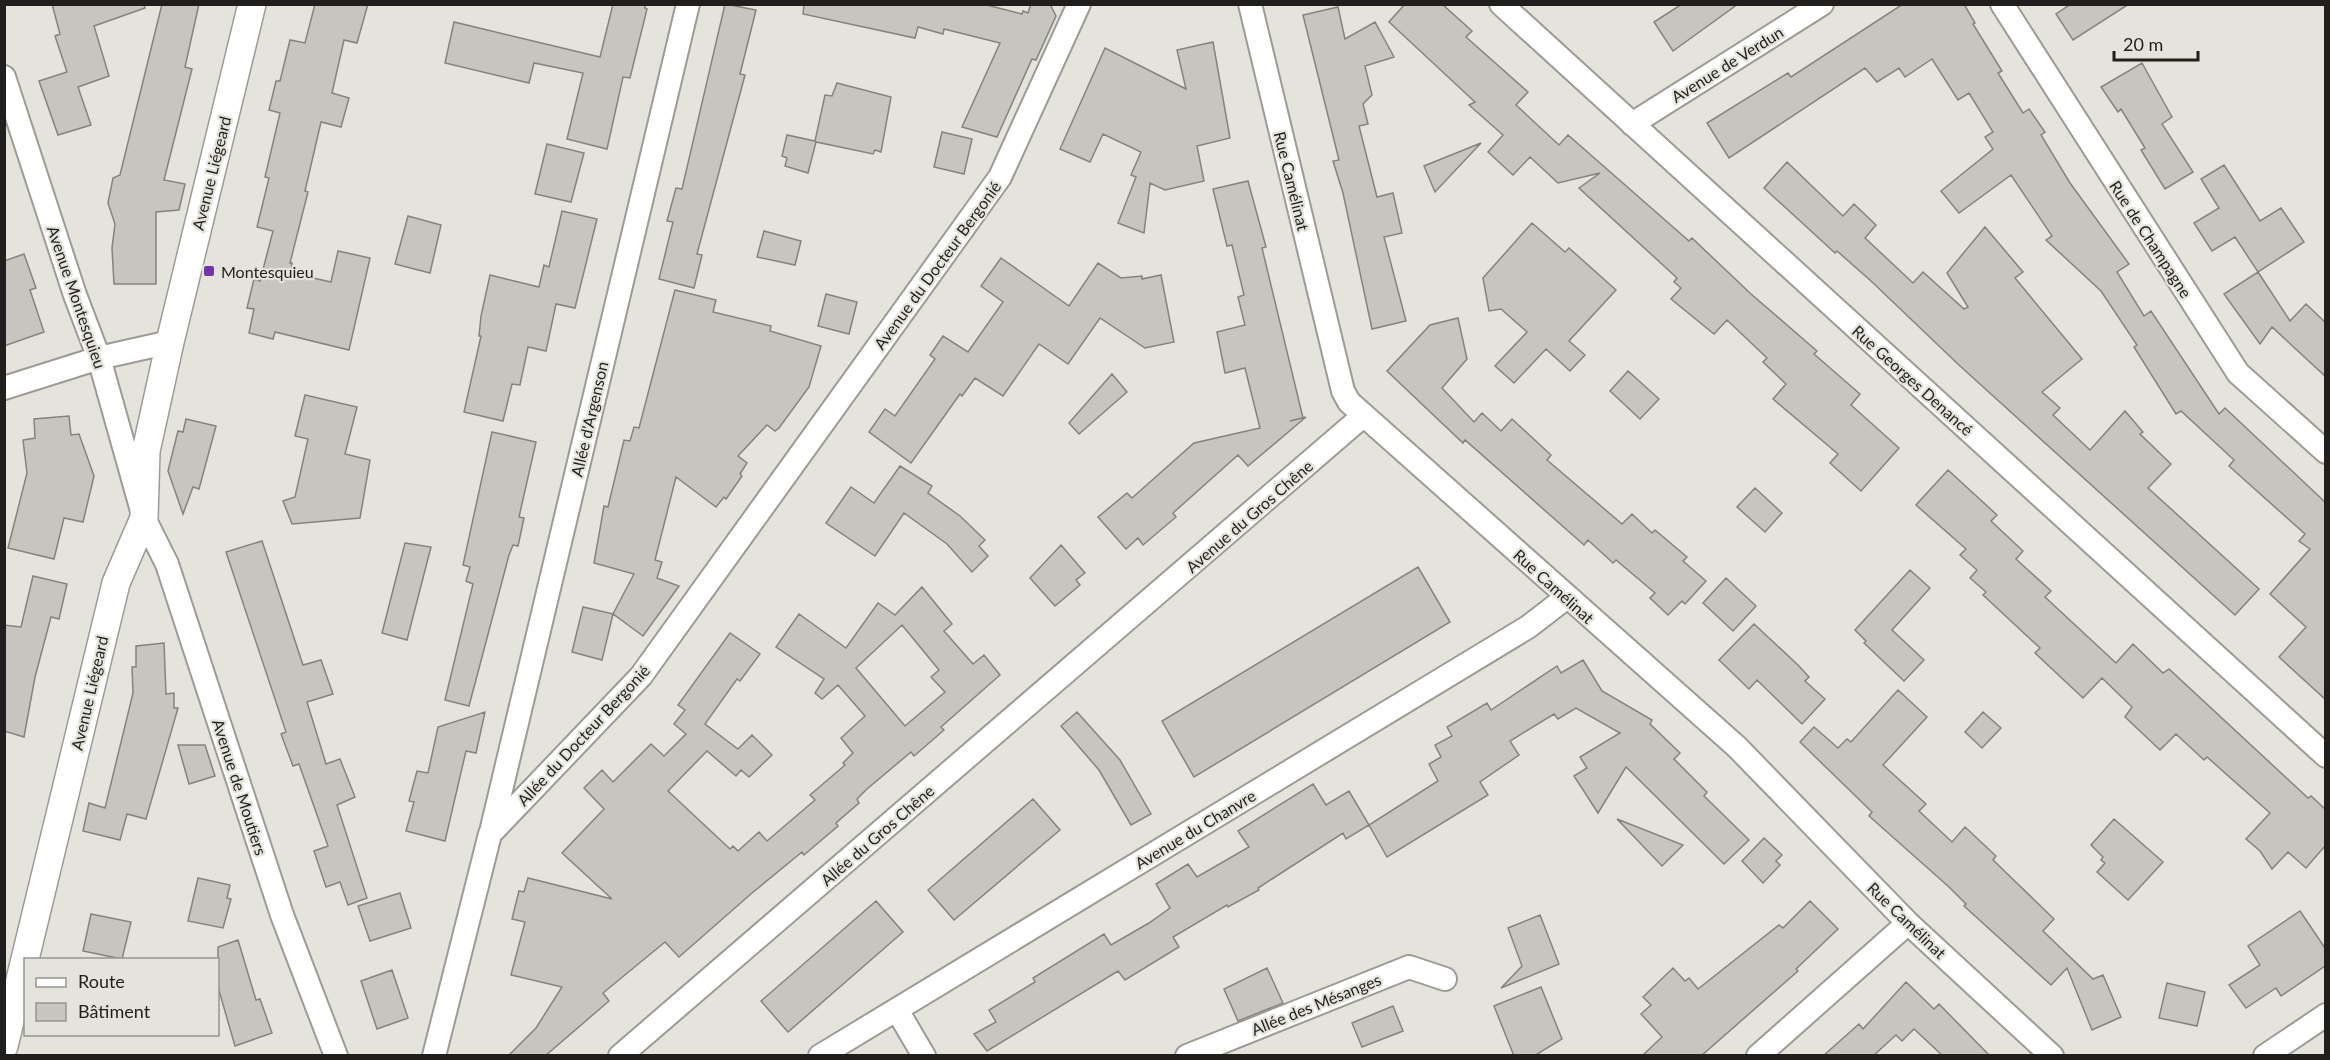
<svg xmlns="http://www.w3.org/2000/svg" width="2330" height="1060" font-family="Lato,sans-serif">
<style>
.building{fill:#c6c5bf;stroke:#84837d;stroke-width:1.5;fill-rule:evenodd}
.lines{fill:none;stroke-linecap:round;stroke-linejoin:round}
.minor-casing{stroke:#9c9b95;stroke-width:26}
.tertiary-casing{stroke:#9c9b95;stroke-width:30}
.minor{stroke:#fff;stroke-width:22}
.tertiary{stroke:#fff;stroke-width:27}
.poi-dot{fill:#7335aa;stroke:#e4e3dc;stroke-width:2}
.labels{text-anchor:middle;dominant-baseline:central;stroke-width:4.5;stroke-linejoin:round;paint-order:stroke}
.street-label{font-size:16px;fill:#201f1d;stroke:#e4e3dc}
.poi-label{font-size:16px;fill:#201f1d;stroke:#e4e3dc;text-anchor:start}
</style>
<rect width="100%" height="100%" fill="#e4e3dc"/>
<!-- building -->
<path class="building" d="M52,4H144L145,8L94,26L109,76L78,87L91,125L58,135L39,81L67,72L55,36L60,34Z
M162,4H199L185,67L192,69L164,180L185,184L179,210L156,212V284H114L112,248L115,224L108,203L113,178L120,175Z
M315,4H368L357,43L344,40L332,93L349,98L341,127L321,122L305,191L308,192L290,263H292L291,273L331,282L338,251L370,258L349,350L275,332L273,339L249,333L254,309L247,308L254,279L260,281L273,231L257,227L269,178L265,177L280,113L269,110L276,81H280L290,40L305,43Z
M613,4H645V8L647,9L630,78L623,77L607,149L567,139L583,73L534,63L529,83L445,63L454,22L600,57Z
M725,4L756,10L740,74L745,75L697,254L702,255L694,288L659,279L673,222L667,221L676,188L682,189Z
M804,4H983L1022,14L1023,11L1028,13L1031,4H1050L1056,16L1036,60L1032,59L997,137L962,127L1000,43L944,29L943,34L918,27L915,38L803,14Z
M1405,4H1442L1472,31L1466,37L1528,92L1516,105L1559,145L1568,135L1689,241L1692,238L1751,294L1817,351L1814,354L1860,394L1851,405L1899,448L1861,491L1830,463L1838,454L1773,399L1786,384L1763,362L1767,358L1727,320L1714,334L1671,299L1681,288L1674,282L1677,278L1579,188L1600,173L1558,183L1530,157L1513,175L1488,152L1503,135L1469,105L1475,102L1389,22Z
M1682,4H1738L1673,51L1654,22Z
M1903,4H1964L1975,23L1973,24L2002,71L1998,73L2023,113L2029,109L2045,132L2041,135L2070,183L2129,264L2117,272L2144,316L2151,311L2219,414L2225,408L2325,502V699L2279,657L2306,627L2270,594L2310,549L2299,541L2305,534L2229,466L2234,460L2181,411L2176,414L2134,347L2137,345L2101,291L2046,240L2052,236L2011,175L1959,213L1941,191L1993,149L1985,137L1993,132L1969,93L1958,100L1932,59L1905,77L1899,68L1877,82L1865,68L1729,158L1707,123L1788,73L1791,77Z
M2071,4H2129L2073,40L2056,14Z
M1338,7L1345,39L1375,22L1394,57L1365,66L1372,95L1363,104L1368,124L1359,126L1377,197L1393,193L1402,233L1384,237L1406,321L1372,329L1343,193L1333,161L1339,160L1303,15Z
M1213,42L1230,138L1197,146L1204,181L1165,190L1150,183L1144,233L1118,223L1136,177L1131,175L1141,152L1103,134L1090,162L1060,149L1105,48L1186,89L1177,50Z
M2142,63L2172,117L2162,124L2193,172L2165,189L2141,150L2145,148L2121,109L2118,112L2101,87Z
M837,83L891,97L881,152L875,150L873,154L816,142L808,173L785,166L787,158L782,156L787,135L815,141L825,95L832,96Z
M942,132L972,139L964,174L934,167Z
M1481,143L1435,192L1424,166Z
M547,144L584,153L571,202L535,194Z
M1787,162L1843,216L1854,204L1876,225L1865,238L1913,283L1923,272L1964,309L1968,307L1947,273L1985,227L2023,272L2015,278L2082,359L2042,392L2060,408L2053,415L2090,450L2125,411L2143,432L2140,434L2171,464L2148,488L2259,589L2235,615L1960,366L1871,281L1837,251L1835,253L1764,188Z
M2224,165L2260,221L2281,208L2304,242L2258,272L2235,237L2212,251L2194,223L2219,208L2201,179Z
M1248,181L1266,247L1262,248L1303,418L1290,421L1306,417L1248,466L1238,455L1173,513L1176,517L1143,545L1138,538L1126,549L1098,517L1127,493L1132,498L1194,443L1260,428L1245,368L1225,373L1217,332L1245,325L1238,297L1244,295L1232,245L1227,246L1213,189Z
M562,211L597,219L575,308L556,304L546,351L528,347L520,385L512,384L503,421L464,412L481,336H479L481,316L490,275L539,287L544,265L549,267Z
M408,216L441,225L430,273L395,264Z
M1532,223L1565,252L1569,248L1616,290L1569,341L1585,355L1570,371L1546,349L1514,383L1495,366L1527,332L1501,309L1489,311L1483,278Z
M764,231L801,241L795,265L757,257Z
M24,254L36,288L30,290L44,332L4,346V261Z
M1001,258L1069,306L1098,263L1121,278L1142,276V279L1161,275L1174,342L1145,348L1100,318L1068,364L1039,344L1003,396L975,378L962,396L960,394L911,463L869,432L885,409L895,416L935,359L930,355L943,336L968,352L1003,302L981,286Z
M2258,272L2290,321L2306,304L2325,322V376L2272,327L2260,344L2224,294Z
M675,290L716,300L713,312L771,326L770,331L821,346L809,387L779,428L775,431L767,425L738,456L747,463L740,474L742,476L726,499L724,497L716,507L676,477L655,560L662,562L657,578L679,586L643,636L613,614L602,660L572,652L583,607L613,614L634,574L594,563L604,506L608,507L624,440L630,441L634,427L639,428Z
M826,294L857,302L849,334L818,326Z
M1458,318L1467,359L1442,388L1474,422L1482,413L1501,431L1512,419L1551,455L1547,460L1622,524L1632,514L1652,533L1655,530L1687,557L1683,561L1706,581L1685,604L1682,601L1668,615L1650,598L1655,593L1616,560L1613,563L1588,540L1584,545L1465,440L1463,443L1387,371L1430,325Z
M1628,371L1659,399L1640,419L1610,391Z
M1112,374L1127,392L1079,434L1069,423Z
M305,395L357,407L345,454L370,460L360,518L292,524L283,501L295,497L308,439L295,436Z
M69,416L71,435L79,434L94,476L83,522L64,518L54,559L8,548L27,473L23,440L35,438L34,419Z
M186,419L216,426L199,489L193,487L183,514L168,471L178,431L183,432Z
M492,432L536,442L519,517L524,518L518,546L513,545L509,555L469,706L445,700L473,584L466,581L470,567L463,565Z
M900,466L932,486L928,493L960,516L985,540L979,546L988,556L972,572L947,544L904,513L875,556L826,523L851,487L874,503Z
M1948,470L1997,515L1991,521L2023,551L2016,559L2051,591L2045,597L2116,663L2133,644L2163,673L2169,669L2308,798L2311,796L2325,809V846L2306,868L2288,852L2272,869L2260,851L2246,839L2270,813L2207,757L2204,760L2176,734L2160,750L2125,717L2132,707L2102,678L2083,698L2035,653L2040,648L1983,595L1986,592L1970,578L1977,570L1960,555L1966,549L1916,505Z
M1755,488L1782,513L1765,532L1737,507Z
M262,541L303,665L321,660L333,694L307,702L326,764L340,759L355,797L337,805L367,898L348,905L340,882L326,887L314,851L328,846L299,764L293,766L281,734L286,732L226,552Z
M405,543L431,547L407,640L382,633Z
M1061,545L1085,573L1076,580L1080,585L1055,606L1030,578Z
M1418,567L1450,622L1194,777L1162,721Z
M1910,570L1930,588L1892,630L1924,660L1904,681L1864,643L1866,641L1855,630Z
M33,576L67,584L59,619L51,617L35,677L24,737L4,731V625L21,627Z
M1726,578L1756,606L1733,631L1703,603Z
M922,587L952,624L944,631L973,664L984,655L1000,675L941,727L944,730L914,756L911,752L867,789L857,799L859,803L836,823L838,826L804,855L802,852L752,893L679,957L665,942L603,993L609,1001L545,1056H508L536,1028L562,987L511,975L525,922L512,919L519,891L524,892L528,878L612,899L562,853L604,809L584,788L602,770L613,782L651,744L664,756L686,734L674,724L685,710L678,705L730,633L760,654L740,681L737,679L705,724L738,749L752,735L772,755L749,777L741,770L736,776L707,751L668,791L730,849L733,846L738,851L759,832L767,841L815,800L810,795L845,765L843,763L853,753L841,738L865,716L838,685L822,699L815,693L824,679L776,647L799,614L846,648L878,603L895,615ZM902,625L939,670L931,677L945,692L905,726L856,668Z
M1754,624L1798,665L1809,677L1805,681L1825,699L1802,724L1757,680L1749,689L1719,660Z
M164,643L166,694L174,693V708H178L146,819L127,814L120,840L83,831L89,803L105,808L133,693L132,667H136V646Z
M1583,660L1602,691L1652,720L1650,724L1680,753L1674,759L1707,792L1704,796L1749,840L1724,864L1626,767L1598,813L1574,776L1587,768L1580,757L1620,733L1576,708L1558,719L1554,714L1510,741L1519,755L1480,782L1488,795L1387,857L1369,825L1438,781L1429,764L1441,757L1435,745L1452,736L1447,727L1487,703L1491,710L1557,666L1561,673Z
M1898,690L1927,717L1883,765L1926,804L1919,811L1952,842L1965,827L1996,856L1993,860L2054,919L2043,931L2093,979L2103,975L2121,1017L2092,1030L2067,968L2051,985L1964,906L1966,904L1949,887L1869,816L1872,812L1800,742L1814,727L1838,748L1847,739L1851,742Z
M485,712L476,753L466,751L445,841L406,831L414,802L409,801L417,771L428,773L438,727Z
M1077,712L1120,760L1151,814L1131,825L1099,770L1061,726Z
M1983,712L2001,728L1982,748L1965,732Z
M178,745H205L215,776L189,784Z
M1313,784L1326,805L1349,791L1369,825L1346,839L1343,833L1258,888L1259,890L1228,907L1227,905L1173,937L1179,947L1125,980L1118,971L987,1051L974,1034L996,1022L989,1010L1035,982L1033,978L1104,934L1111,945L1149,923L1170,908L1156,884L1188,864L1197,877L1249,847L1238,831Z
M1033,799L1060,830L954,920L928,890Z
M1617,819L1683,845L1662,866Z
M2114,819L2163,862L2128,900L2097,872L2105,863L2101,860L2103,857L2091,845Z
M1764,838L1782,855L1776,861L1780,865L1763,883L1742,861Z
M198,878L230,885L227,898L231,899L223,928L188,921Z
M400,893L411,928L370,941L358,906Z
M876,901L903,932L788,1032L761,1001Z
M1810,901L1838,929L1796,969L1798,971L1701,1056H1642L1662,1037L1641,1014L1651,1005L1643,997L1673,968L1685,981L1689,978L1698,989L1779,925L1783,928Z
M2300,911L2325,948V966L2281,996L2276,988L2246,1008L2229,985L2260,965L2248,946Z
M91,914L131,922L122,959L83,951Z
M1540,915L1559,964L1501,988L1522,966L1508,928Z
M238,940L256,1000L260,999L272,1033L235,1046L218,987V947Z
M1267,968L1283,1003L1238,1021L1224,989Z
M392,970L408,1018L377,1029L361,981Z
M1906,982L1934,1009L1939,1004L1990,1056H1943L1914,1029L1902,1041L1896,1035L1873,1056H1823L1859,1024L1863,1029Z
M2167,983L2205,992L2197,1026L2159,1018Z
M1541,987L1562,1039L1534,1056H1514L1494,1006Z
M1393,1006L1403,1031L1362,1047L1352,1023Z"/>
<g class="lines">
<!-- minor casing -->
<g class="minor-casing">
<path id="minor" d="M1250,4L1343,391L1349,402L1737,747L1908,923L2052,1056
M1501,4L2326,756
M2002,4L2238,373L2326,452
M4,77L75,295L99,358L144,518L167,564L282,915L336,1056
M1632,124L1822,4
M4,388L99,358L170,342
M491,832L688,4
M897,1010L924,1056
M434,1056L490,834L641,676L1000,177L1079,4
M620,1056L1363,416
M820,1056L1528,627L1567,597
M1187,1056L1409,967L1445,979
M1758,1056L1908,923
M2265,1056L2326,1015"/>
</g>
<!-- tertiary casing -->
<g class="tertiary-casing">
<path id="tertiary" d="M4,1046L116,583L144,518L146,451L170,342L252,4"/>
</g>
<!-- minor -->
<use href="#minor" class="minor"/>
<!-- tertiary -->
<use href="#tertiary" class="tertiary"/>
</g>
<!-- markers -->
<rect class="poi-dot" x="203" y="265" width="12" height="12" rx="3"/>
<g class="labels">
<!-- street labels -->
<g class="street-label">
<text transform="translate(1727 64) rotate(-32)">Avenue de Verdun</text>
<text transform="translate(211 173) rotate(-76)">Avenue Liégeard</text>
<text transform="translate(1292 181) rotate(76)">Rue Camélinat</text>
<text transform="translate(2151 239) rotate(57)">Rue de Champagne</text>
<text transform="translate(937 265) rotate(-54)">Avenue du Docteur Bergonié</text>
<text transform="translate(77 297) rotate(71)">Avenue Montesquieu</text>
<text transform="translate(1913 380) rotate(42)">Rue Georges Denancé</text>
<text transform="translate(589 419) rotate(-77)">Allée d'Argenson</text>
<text transform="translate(1249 516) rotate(-41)">Avenue du Gros Chêne</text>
<text transform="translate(1554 586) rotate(42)">Rue Camélinat</text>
<text transform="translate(89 693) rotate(-77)">Avenue Liégeard</text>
<text transform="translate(583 735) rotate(-47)">Allée du Docteur Bergonié</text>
<text transform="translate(240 787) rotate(72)">Avenue de Moutiers</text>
<text transform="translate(1195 829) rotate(-31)">Avenue du Chanvre</text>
<text transform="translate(877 835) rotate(-41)">Allée du Gros Chêne</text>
<text transform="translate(1907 920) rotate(44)">Rue Camélinat</text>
<text transform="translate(1316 1004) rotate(-22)">Allée des Mésanges</text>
</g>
<!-- poi labels -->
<g class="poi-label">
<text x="221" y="271">Montesquieu</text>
</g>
</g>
<!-- border -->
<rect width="2330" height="1060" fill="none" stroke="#201f1d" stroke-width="12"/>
<!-- legend -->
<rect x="24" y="958" width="195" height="78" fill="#e4e3dc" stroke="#969590" stroke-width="1.5"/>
<rect x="36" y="978" width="30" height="9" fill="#ffffff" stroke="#969590" stroke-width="1.5"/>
<text x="78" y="988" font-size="18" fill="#201f1d">Route</text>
<rect x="36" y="1003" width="30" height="18" fill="#c6c5bf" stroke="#969590" stroke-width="1.5"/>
<text x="78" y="1018" font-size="18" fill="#201f1d">Bâtiment</text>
<!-- scale -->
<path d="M2114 51v9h84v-9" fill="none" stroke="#201f1d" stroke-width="3"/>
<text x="2123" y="51" font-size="18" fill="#201f1d" stroke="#e4e3dc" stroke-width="4.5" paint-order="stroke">20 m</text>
</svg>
